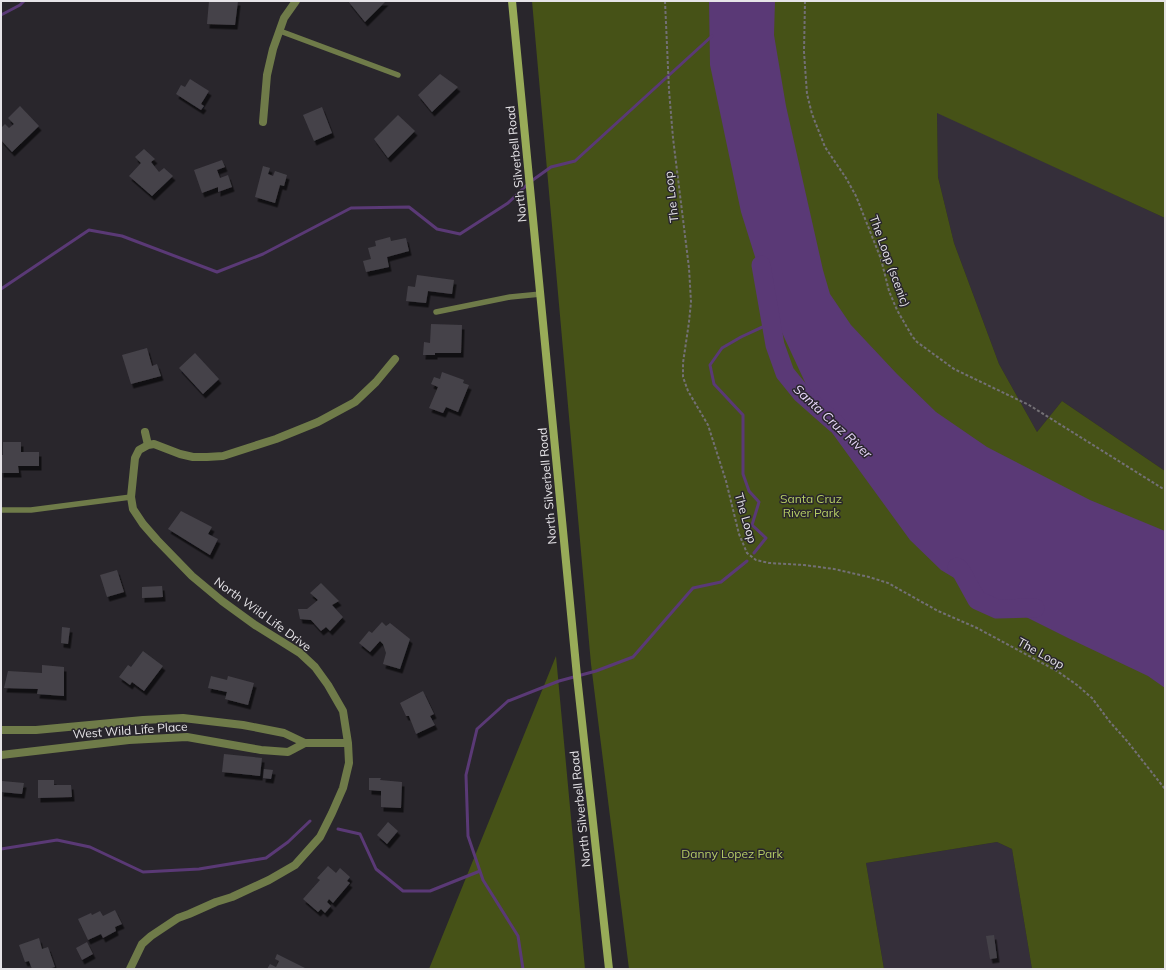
<svg xmlns="http://www.w3.org/2000/svg" width="1166" height="970" font-family="Mulish,sans-serif">
<style>
.built{fill:#352f3a}
.green{fill:#465217}
.water{fill:#5a3976}
.lines{fill:none;stroke-linecap:round;stroke-linejoin:round}
.stream{stroke:#5a3976;stroke-width:3}
.river{stroke:#5a3976;stroke-width:19}
.building{fill:#454249;filter:url(#shadow)}
.path{stroke:#737075;stroke-width:2;stroke-dasharray:3 2;stroke-linecap:butt}
.service{stroke:#6f7b49;stroke-width:5.5}
.minor{stroke:#6f7b49;stroke-width:8}
.secondary{stroke:#98ab58;stroke-width:8}
.labels{text-anchor:middle;dominant-baseline:central;stroke-width:3;stroke-linejoin:round;paint-order:stroke}
.street-label{font-size:12px;fill:#e6e4e8;stroke:#29262c}
.park-label{font-size:12px;fill:#b6ce65;stroke:#29262c}
.water-label{font-size:13px;font-style:italic;fill:#e7d5fa;stroke:#29262c}
</style>
<defs>
<filter id="shadow"><feDropShadow dx="2.5" dy="4.5" stdDeviation="0" flood-color="#0009"/></filter>
</defs>
<rect width="100%" height="100%" fill="#29262c"/>
<!-- built -->
<path class="built" d="M937,112L1165,218V471L1062,401L1037,432L999,364L954,243L938,177Z
M997,842L1012,849L1032,969H884L866,863Z"/>
<!-- green -->
<path class="green" d="M532,1H1165V218L937,113L938,177L954,243L999,364L1037,432L1062,401L1165,471V969H1032L1012,849L997,842L866,863L884,969H629L591,664Z
M556,656L585,969H429Z"/>
<!-- water -->
<path class="water" d="M709,1H775L774,35L786,106L823,270L830,294L851,325L897,374L936,412L987,447L1090,500L1165,531V688L1148,676L1068,638L986,597L941,570L910,540L822,419L772,311L741,212L710,65Z"/>
<g class="lines">
<!-- stream -->
<path class="stream" d="M1,15L20,5L24,1
M1,289L89,230L122,236L217,272L263,254L351,208L409,207L437,229L460,234L508,203L530,182L551,167L575,161L712,36
M754,553L766,538L752,525L759,502L749,491L743,474V415L714,384L710,365L722,348L741,337L771,323
M338,829L360,834L376,869L403,891H430L480,871
M1,849L57,840L90,847L143,872L199,869L266,858L288,842L310,821
M523,969L518,936L483,880L468,836L466,775L477,729L508,701L559,681L596,671L633,657L693,588L721,582L747,561"/>
<!-- river -->
<path class="river" d="M761,265L775,345L785,373L802,394L836,424
M957,567L961,571L977,600L997,609L1035,608"/>
</g>
<!-- building -->
<path class="building" d="M209,1H238L235,25L207,24Z
M348,1H386L365,22Z
M440,74L458,87L432,112L418,95Z
M190,79L209,91L201,104L204,106L201,110L176,94L181,85L185,87Z
M20,106L39,126L12,152L1,140V128L5,124L9,128L14,124L8,118Z
M322,107L332,133L314,141L303,115Z
M398,115L415,131L388,158L374,139Z
M144,149L155,159L151,162L159,172L164,168L173,176L152,196L129,176L141,163L135,157Z
M222,160L225,167L217,170L220,178L228,175L232,187L218,192V187L202,193L194,170Z
M263,166L270,168L268,174L273,176L275,171L287,175L284,186L280,185L275,203L255,197Z
M390,237L391,241L406,238L409,251L387,257L389,267L366,272L363,261L371,259L368,248L376,246L375,241Z
M417,275L454,280L452,294L428,291L426,303L406,301L408,286L415,287Z
M431,324L462,325L461,353H435V355H423L424,342L430,343Z
M147,348L152,366L157,364L161,376L131,384L122,355Z
M195,353L219,379L203,394L179,368Z
M442,372L464,380L463,383L469,385L458,412L446,407L443,413L429,408L438,387L431,384L434,377L440,379Z
M3,442H21V452H39V466H18L19,473H1V455H3Z
M181,511L212,527L208,534L218,539L210,555L168,529Z
M117,570L124,592L107,597L100,575Z
M321,583L339,601L332,605L343,617L330,631L326,627L321,631L311,620L300,619L298,609H307L318,600L310,593Z
M162,586L163,597L142,598V587Z
M382,622L386,626L390,623L410,639L400,669L383,664L386,653L383,644L380,641L370,652L359,643L369,631L372,633Z
M62,627L70,628L68,644L61,643Z
M143,651L163,666L144,691L132,682L130,685L119,677L128,665L131,667Z
M42,665L64,667V696L37,694L38,689L4,688L8,671L42,673Z
M211,676L227,680L228,676L254,683L248,705L225,699L227,692L208,688Z
M423,691L434,714L430,716L435,725L416,734L409,716H406L400,703Z
M224,754L262,758L260,776L222,772Z
M264,769L273,770L271,779L263,778Z
M369,778H381L380,780L402,782L401,808L381,807V791L369,790Z
M38,780H54V785H71L72,797L38,798Z
M2,781L24,783L22,794L1,792Z
M388,822L398,831L387,844L377,835Z
M328,866L336,873L340,868L350,877L347,881L350,883L333,903L329,899L327,902L331,906L325,913L321,909L318,912L303,899L320,880L317,878Z
M115,910L122,924L115,927L116,931L103,938L101,934L88,940L78,919L91,913L92,915L100,911L103,916Z
M994,935L997,958L990,959L986,936Z
M39,938L42,949L48,947L55,967L48,969H32L29,961L25,962L19,945Z
M87,942L93,954L82,960L76,948Z
M277,954L307,969H267L270,964L276,967L279,961L275,959Z"/>
<g class="lines">
<!-- path -->
<path class="path" d="M665,1L669,90L673,138L689,268L691,302L689,322L683,363V377L688,391L708,425L726,481L739,534L747,553L756,560L769,563L804,565L834,569L869,577L888,583L938,611L977,628L1057,671L1077,685L1092,698L1110,722L1127,741L1165,789
M805,1L804,52L807,94L812,114L825,147L846,178L856,196L881,259L889,291L897,310L912,336L917,342L954,369L1029,405L1165,490"/>
<!-- service -->
<path class="service" d="M280,31L398,75
M436,312L510,297L541,294
M1,510H31L131,497"/>
<!-- minor -->
<path class="minor" d="M263,122L267,75L273,49L284,18L296,1
M145,432L148,445
M1,730H36L143,720L183,718L243,725L284,733L305,743
M1,755L129,740L187,737L261,750L288,752L305,743H348
M130,969L142,944L151,936L178,918L189,914L216,902L232,897L269,880L295,865L320,837L332,813L343,788L349,763L348,743L343,711L328,685L315,667L300,653L255,625L222,601L192,576L157,540L143,524L133,509L131,497L135,458L139,450L148,445L154,444L180,454L193,457H207L223,456L276,439L318,422L355,402L376,382L395,359"/>
<!-- secondary -->
<path class="secondary" d="M512,1L577,676L609,969"/>
</g>
<g class="labels">
<!-- street labels -->
<g class="street-label">
<text transform="translate(516 164) rotate(-96)">North Silverbell Road</text>
<text transform="translate(671 197) rotate(-97)">The Loop</text>
<text transform="translate(890 261) rotate(70)">The Loop (scenic)</text>
<text transform="translate(547 486) rotate(-95)">North Silverbell Road</text>
<text transform="translate(746 518) rotate(74)">The Loop</text>
<text transform="translate(263 614) rotate(36)">North Wild Life Drive</text>
<text transform="translate(1041 653) rotate(29)">The Loop</text>
<text transform="translate(130 730) rotate(-4)">West Wild Life Place</text>
<text transform="translate(580 809) rotate(-96)">North Silverbell Road</text>
</g>
<!-- park labels -->
<g class="park-label">
<text x="811" y="498">Santa Cruz<tspan x="811" dy="14">River Park</tspan></text>
<text x="732" y="853">Danny Lopez Park</text>
</g>
<!-- water labels -->
<g class="water-label">
<text transform="translate(833 421) rotate(43)">Santa Cruz River</text>
</g>
</g>
<!-- border -->
<rect width="1166" height="970" fill="none" stroke="#e6e4e8" stroke-width="4"/>
</svg>
